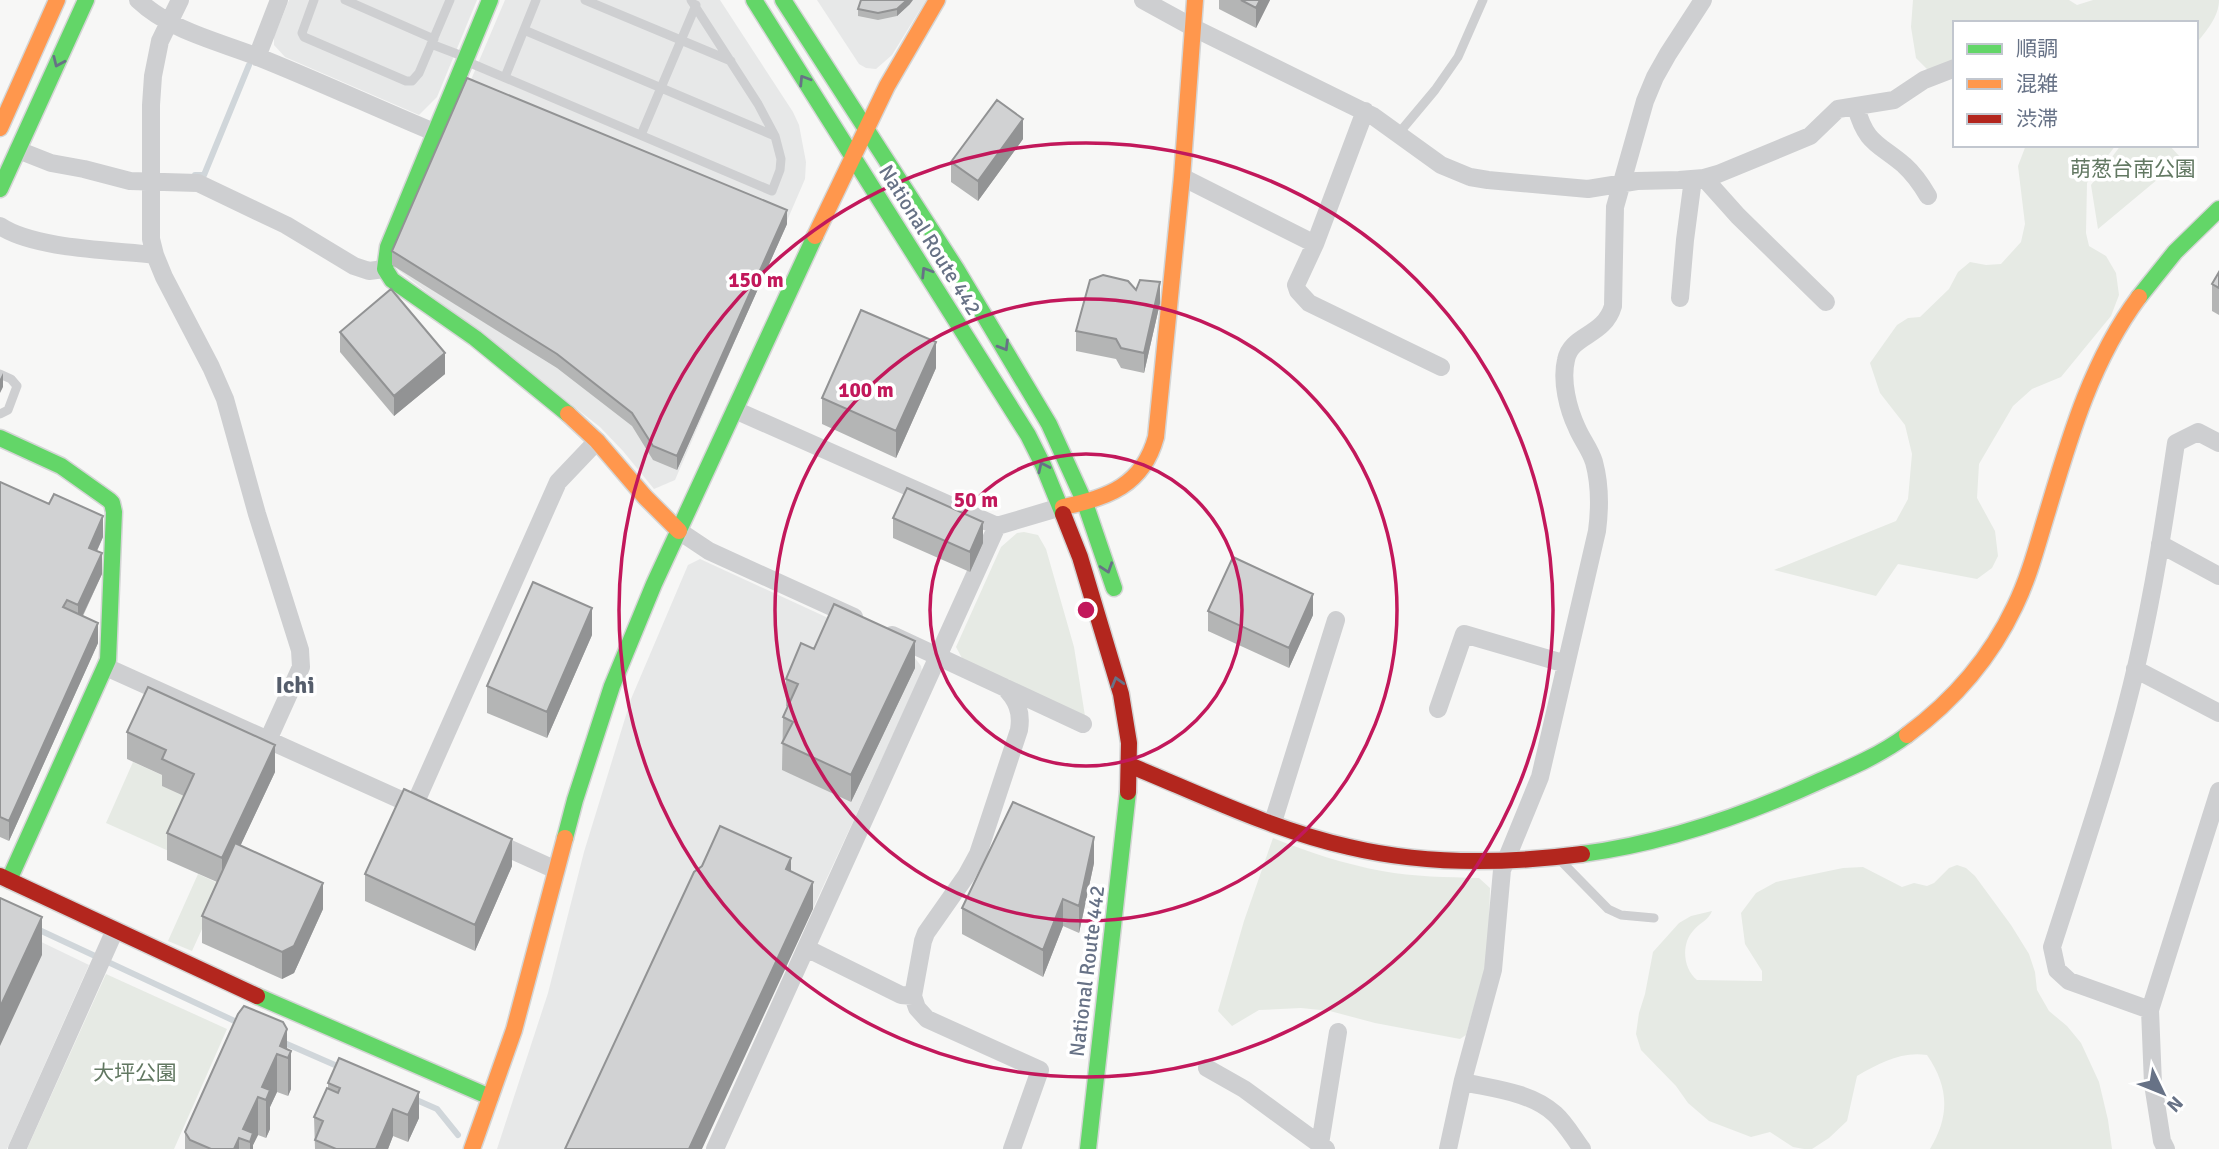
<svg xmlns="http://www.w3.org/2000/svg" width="2219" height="1149" font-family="Signika,'Noto Sans JP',sans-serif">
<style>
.built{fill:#e7e8e8}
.green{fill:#e6eae4}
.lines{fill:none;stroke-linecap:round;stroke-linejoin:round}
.stream{stroke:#d0d6da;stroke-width:6}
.fast-casing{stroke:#d4d5d5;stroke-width:19}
.slow-casing{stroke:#d4d5d5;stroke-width:19}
.jam-casing{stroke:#d4d5d5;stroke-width:19}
.lane{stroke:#cecfd1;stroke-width:9}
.street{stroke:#cecfd1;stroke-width:18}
.fast{stroke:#63d668;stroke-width:16}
.slow{stroke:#ff974d;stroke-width:16}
.jam{stroke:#b3261e;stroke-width:16}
.wall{fill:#b4b5b5}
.shaded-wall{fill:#929394}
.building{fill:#d1d2d3;stroke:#929394;stroke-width:2}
.oneway{stroke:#677286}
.ring{fill:none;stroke:#c2185b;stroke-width:3.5}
.labels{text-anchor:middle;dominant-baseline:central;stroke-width:7;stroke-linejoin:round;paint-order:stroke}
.park-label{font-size:21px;fill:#627862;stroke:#fff}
.street-label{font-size:21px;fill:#677286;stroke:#fff}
.quarter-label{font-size:24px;font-weight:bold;fill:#555d6b;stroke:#fff}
.centre{fill:#c2185b;stroke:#fff;stroke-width:3.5}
.ring-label{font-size:21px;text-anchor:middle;font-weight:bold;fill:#c2185b;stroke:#fff;stroke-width:7;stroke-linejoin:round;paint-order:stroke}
</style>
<rect width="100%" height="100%" fill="#f7f7f6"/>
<!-- built -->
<path class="built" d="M289,0H477L437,97L419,115L285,57L274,45V37Z
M505,0H720L793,112L799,125L806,162L805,179L675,480L654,489L623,451L600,427L392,265Z
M817,0H926L892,55L876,69L866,68L859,64Z
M700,559L915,658L921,666L922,672L702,1149H497L548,993L584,852L631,699L688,565Z
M0,922L89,965L7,1149H0Z"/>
<!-- green -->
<path class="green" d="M1913,0H2069L2077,5L2093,0H2219C2219,17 2206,31 2196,44V23H1955V63L1930,72L1916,58L1911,27Z
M2026,145H2116L2087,183L2086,233L2089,246L2106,256L2116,273L2119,295L2111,316L2061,377L2032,389L2013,406L1979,464L1977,498L1995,531L1998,556L1992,568L1977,579L1898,564L1876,596L1774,570L1896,521L1908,499L1912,454L1905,425L1880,393L1870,363L1897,325L1908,318L1920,317L1949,289L1958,272L1970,262L1986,265L2001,264L2021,242L2025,224L2018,166Z
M2121,145H2169L2182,159L2098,229L2091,185Z
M1024,532L1038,535L1046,549L1074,647L1085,716L963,660L956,647L1001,547L1017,533Z
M133,762L166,777L194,800L171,852L106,823Z
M1273,838C1308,852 1344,864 1382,871C1414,877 1447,877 1479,878L1490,888L1488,959L1466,1035L1460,1039L1375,1023L1330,1011L1301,1008L1259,1010L1232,1026L1218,1011L1244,921Z
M1957,865L1966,868L1975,876L2011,925L2029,954L2035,972L2037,990L2049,1011L2067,1026L2081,1043L2099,1082L2108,1120L2112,1149H1930C1950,1116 1949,1087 1927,1055C1902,1051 1879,1063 1857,1076L1847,1121L1829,1138L1812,1149H1804L1793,1147L1770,1132L1751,1137L1709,1121L1688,1103L1676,1086L1641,1050L1636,1034L1639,1013L1645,994L1653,952L1679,923L1691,916L1712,911C1709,920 1699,923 1693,931C1681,944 1683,969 1697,980L1762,981V971L1745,944L1741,913L1756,893L1776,882L1843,868L1863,867L1902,887L1914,883L1927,886L1934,883L1949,868Z
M198,874L222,885L192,951L168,941Z
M106,974L227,1029L174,1149H27Z"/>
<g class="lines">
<!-- stream -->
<path class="stream" d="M195,175H204L249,65
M35,928L241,1024
M280,1041L344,1069
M412,1098L437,1109L458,1135"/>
<!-- fast casing -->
<g class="fast-casing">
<path id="fast" d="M490,0L388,247L385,269L392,280L475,338L568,414
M754,0L1028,435L1043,465L1063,514
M783,0L957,270L1049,424L1085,503L1114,588
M0,189L86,0
M2139,297L2175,252L2219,209
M0,438L61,466L109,500L112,503L114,512L108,660L9,880
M565,838L575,800L612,686L654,584L815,236
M1582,854C1666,843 1746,815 1822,780C1852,767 1882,754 1907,735
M257,996L490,1097
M1088,1149L1128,792"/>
</g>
<!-- slow casing -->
<g class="slow-casing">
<path id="slow" d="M0,128L57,0
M815,236L887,86L937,0
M568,414L597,441L645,497L679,531
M1063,507C1108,498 1143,485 1156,437L1182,177L1195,0
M1907,735C1953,701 1991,657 2015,606C2030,575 2038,542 2048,510C2070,436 2092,360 2139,297
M472,1149L514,1030L565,838"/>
</g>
<!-- jam casing -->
<g class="jam-casing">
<path id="jam" d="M1063,514L1080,557L1121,694L1129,743L1128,792
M1134,767C1204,796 1274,830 1349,847C1425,865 1505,864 1582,854
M0,876L257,996"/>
</g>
<!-- lane -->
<path class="lane" d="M314,0L302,33L304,37L406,81H412L419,73L450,0
M345,0L434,39
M585,0L731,61
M524,30L775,136
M431,44L465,57
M468,62L772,191L780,170L781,159L775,136L758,104L691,0
M505,77L536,0
M1399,133L1435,90L1458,57L1483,0
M641,135L696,5
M0,374L11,379L17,386L8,410L0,414
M1560,860L1608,909L1621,915L1654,918"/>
<!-- street -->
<path class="street" d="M138,0C171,31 217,41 258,57C318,81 376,108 436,133
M180,0L160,41L153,76L151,105V239L155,255L164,277L211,367L225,399L257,514L300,650L301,667L268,740
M1143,0L1194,28L1373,116L1441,165L1470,177L1488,180L1588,189L1637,181L1679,180L1704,178L1718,174L1810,136L1838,109L1894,100L1924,80L1955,68
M257,57L279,0
M1856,107C1866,144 1878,143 1904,165C1914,174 1921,184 1928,196
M1365,111L1315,244L1296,285L1298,291L1309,303L1441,367
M18,150L51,163L84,169L130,181L198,183L286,225L354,266L369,271L384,269
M1182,177L1315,244
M1704,178L1738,216L1826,302
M0,226C34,249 112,250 155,255
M1680,298L1685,240L1693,179
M735,410L997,526L1061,507
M679,531L709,551L854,617
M2160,544L2219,576
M892,635L1083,724
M106,667L419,808
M2135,669L2219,713
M1004,687C1017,700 1022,712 1019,730L978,854L966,876L926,933L923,941L913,996L917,1008L927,1019L1040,1070L1012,1149
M1438,709L1464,634L1566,664
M414,806L558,482L597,441
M1273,822L1336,620
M492,841L556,870
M806,948L901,995L913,996
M2150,1010L2069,981L2057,970L2052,947C2082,853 2115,759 2137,663C2154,590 2165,517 2176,443L2198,432L2219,443
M1207,1068L1244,1089L1326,1149
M1463,1082C1494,1089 1531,1092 1555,1114C1566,1124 1573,1137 1582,1149
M1320,1144L1338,1032
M17,1149L115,930
M715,1149L997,526
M1448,1149L1463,1080L1493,970L1502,870L1540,777L1597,531C1600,508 1600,484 1594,462C1590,449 1582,440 1577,428C1568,409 1561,381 1566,360C1571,334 1604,337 1613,306L1615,207L1645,101L1655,77L1668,54L1703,0
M2166,1149L2162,1141L2153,1084L2150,1010L2219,791"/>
<!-- fast -->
<use href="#fast" class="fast"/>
<!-- slow -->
<use href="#slow" class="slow"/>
<!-- jam -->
<use href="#jam" class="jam"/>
</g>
<!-- wall -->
<path class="wall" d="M1219,0H1270L1256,28L1219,9Z
M910,4L897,16L878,20L858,16V9Z
M1023,139L978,201L951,182V162Z
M787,224L677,470L653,460L632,426L557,368L392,265V251Z
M2219,272V315L2212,311V284Z
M1136,290L1160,303L1144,373L1121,368L1116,359L1076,351V331Z
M340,332L445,374L394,416L340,352Z
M936,368L896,458L822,424V398Z
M0,482L103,537L97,551L102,574L83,616L98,643L9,841L0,837Z
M893,518L983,543L970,572L893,538Z
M1208,611L1313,615L1289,668L1208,631Z
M592,635L547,738L487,713V686Z
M814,649L915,668L851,802L782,770L783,717L788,707L786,706V679Z
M127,732L275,772L240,846L323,909L294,973L282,979L202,943V916L217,882L167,860V833L184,796L162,786V775L127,759Z
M1094,863L1079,933L1063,926L1043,977L962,934V908Z
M512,866L475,951L365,901V874Z
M287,1029V1049L291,1089L288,1096L277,1092L270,1107V1129L266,1138L258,1135L253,1145V1149H185V1132Z
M328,1083L419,1118L408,1142L393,1136L388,1149H315L314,1117L328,1089Z"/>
<!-- shaded-wall -->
<path class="shaded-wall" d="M907,0H913L910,4L897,16V9Z
M1260,0H1270L1256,28V8Z
M1023,119V139L978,201V181Z
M787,210V224L677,470V456Z
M1160,282V303L1144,373V353Z
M936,342V368L896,458V431Z
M445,353V374L394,416V396Z
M3,373V387L0,393V379Z
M103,516V537L89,568V548Z
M983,522V543L970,572V552Z
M102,553V574L78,625V605Z
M1313,594V615L1289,668V648Z
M592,608V635L547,738V712Z
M98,623V643L9,841V821Z
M915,641V668L851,802V775Z
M275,745V772L222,885V858Z
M1094,837V863L1079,933V906Z
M512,839V866L475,951V925Z
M791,858V885L786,869Z
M813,882V909L702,1149H689Z
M323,883V909L294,973L282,979V952Z
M1063,899V926L1043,977V950Z
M42,917V955L0,1046V1007Z
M287,1029V1058L280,1046Z
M291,1051V1089L288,1096V1058Z
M277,1054V1092L270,1107V1129L266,1138V1100L262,1087Z
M419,1092V1118L408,1142V1115Z
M258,1097V1135L253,1145V1149H250V1142L243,1129Z
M393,1109V1136L388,1149H376Z
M239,1138V1149H234Z"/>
<!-- building -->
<path class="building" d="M861,0H907L897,9L878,13L858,9Z
M1241,0H1260L1256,8Z
M467,78L787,210L677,456L653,446L632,413L557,354L392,251Z
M997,100L1023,119L978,181L951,162Z
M2219,272V288L2212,284Z
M1103,275L1128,281L1136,290L1140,280L1160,282L1144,353L1121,348L1116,339L1076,331L1090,280Z
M391,289L445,353L394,396L340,332Z
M861,310L936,342L896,431L822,398Z
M0,482L49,504L54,494L103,516L89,548L102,553L78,605L67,600L63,607L98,623L9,821L0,817Z
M907,488L983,522L970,552L893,518Z
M1233,557L1313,594L1289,648L1208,611Z
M533,582L592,608L547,712L487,686Z
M834,604L915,641L851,775L782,743L793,722L783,717L798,684L786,679L801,643L814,649Z
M148,687L275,745L222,858L167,833L194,774L162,759L166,750L127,732Z
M404,789L512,839L475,925L365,874Z
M1013,802L1094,837L1079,906L1063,899L1043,950L962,908Z
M720,826L791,858L786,869L813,882L689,1149H565L694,872L702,866Z
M235,843L323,883L294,946L282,952L202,916Z
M0,898L42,917L0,1007Z
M244,1006L283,1022L287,1029L280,1046L291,1051L288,1058L277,1054L262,1087L270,1090L266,1100L258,1097L243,1129L253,1133L250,1142L239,1138L234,1149H211L190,1140L185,1132L238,1014Z
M339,1058L419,1092L408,1115L393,1109L376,1149H336L315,1140L323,1121L314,1117L327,1088L338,1093L340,1088L328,1083Z"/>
<!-- one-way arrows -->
<defs><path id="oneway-chevron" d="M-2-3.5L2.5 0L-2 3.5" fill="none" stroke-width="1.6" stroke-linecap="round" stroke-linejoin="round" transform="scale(1.75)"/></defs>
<g class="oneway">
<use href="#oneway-chevron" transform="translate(58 62) rotate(114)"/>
<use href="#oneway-chevron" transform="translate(804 80) rotate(-122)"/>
<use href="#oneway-chevron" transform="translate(926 272) rotate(-122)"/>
<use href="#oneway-chevron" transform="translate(1004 346) rotate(59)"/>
<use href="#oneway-chevron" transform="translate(1043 467) rotate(-115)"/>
<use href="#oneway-chevron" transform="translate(1107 568) rotate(72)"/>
<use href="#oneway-chevron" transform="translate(1117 682) rotate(-106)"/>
</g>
<!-- distance rings -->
<g class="ring">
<circle cx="1086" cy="610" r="156"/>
<circle cx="1086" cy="610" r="311"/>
<circle cx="1086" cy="610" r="467"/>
</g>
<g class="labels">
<!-- park labels -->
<g class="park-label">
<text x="2133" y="169">萌葱台南公園</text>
<text x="135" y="1073">大坪公園</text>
</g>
<!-- street labels -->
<g class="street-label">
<text transform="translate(930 240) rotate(58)">National Route 442</text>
<text transform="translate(1087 971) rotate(-83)">National Route 442</text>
</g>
<!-- quarter labels -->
<g class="quarter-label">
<text x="295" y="685">Ichi</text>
</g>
</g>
<circle cx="1086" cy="610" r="10" class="centre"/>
<g class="ring-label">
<text x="756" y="287">150 m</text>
<text x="866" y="397">100 m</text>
<text x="976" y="507">50 m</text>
</g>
<!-- legend -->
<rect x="1953" y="21" width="245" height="126" fill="#ffffff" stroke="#c2c7cf" stroke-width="2"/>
<rect x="1967" y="44" width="35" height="10" fill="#63d668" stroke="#c2c7cf" stroke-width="2"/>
<text x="2016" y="56" font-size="21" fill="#677286">順調</text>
<rect x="1967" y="79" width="35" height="10" fill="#ff974d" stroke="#c2c7cf" stroke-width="2"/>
<text x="2016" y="91" font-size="21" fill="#677286">混雑</text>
<rect x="1967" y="114" width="35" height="10" fill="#b3261e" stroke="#c2c7cf" stroke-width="2"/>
<text x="2016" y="126" font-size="21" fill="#677286">渋滞</text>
<!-- north arrow -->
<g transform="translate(2163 1093) rotate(133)" stroke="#ffffff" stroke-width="5" paint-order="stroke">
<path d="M0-5L12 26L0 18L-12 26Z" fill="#677286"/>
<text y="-10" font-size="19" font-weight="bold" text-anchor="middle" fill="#677286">N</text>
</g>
</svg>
